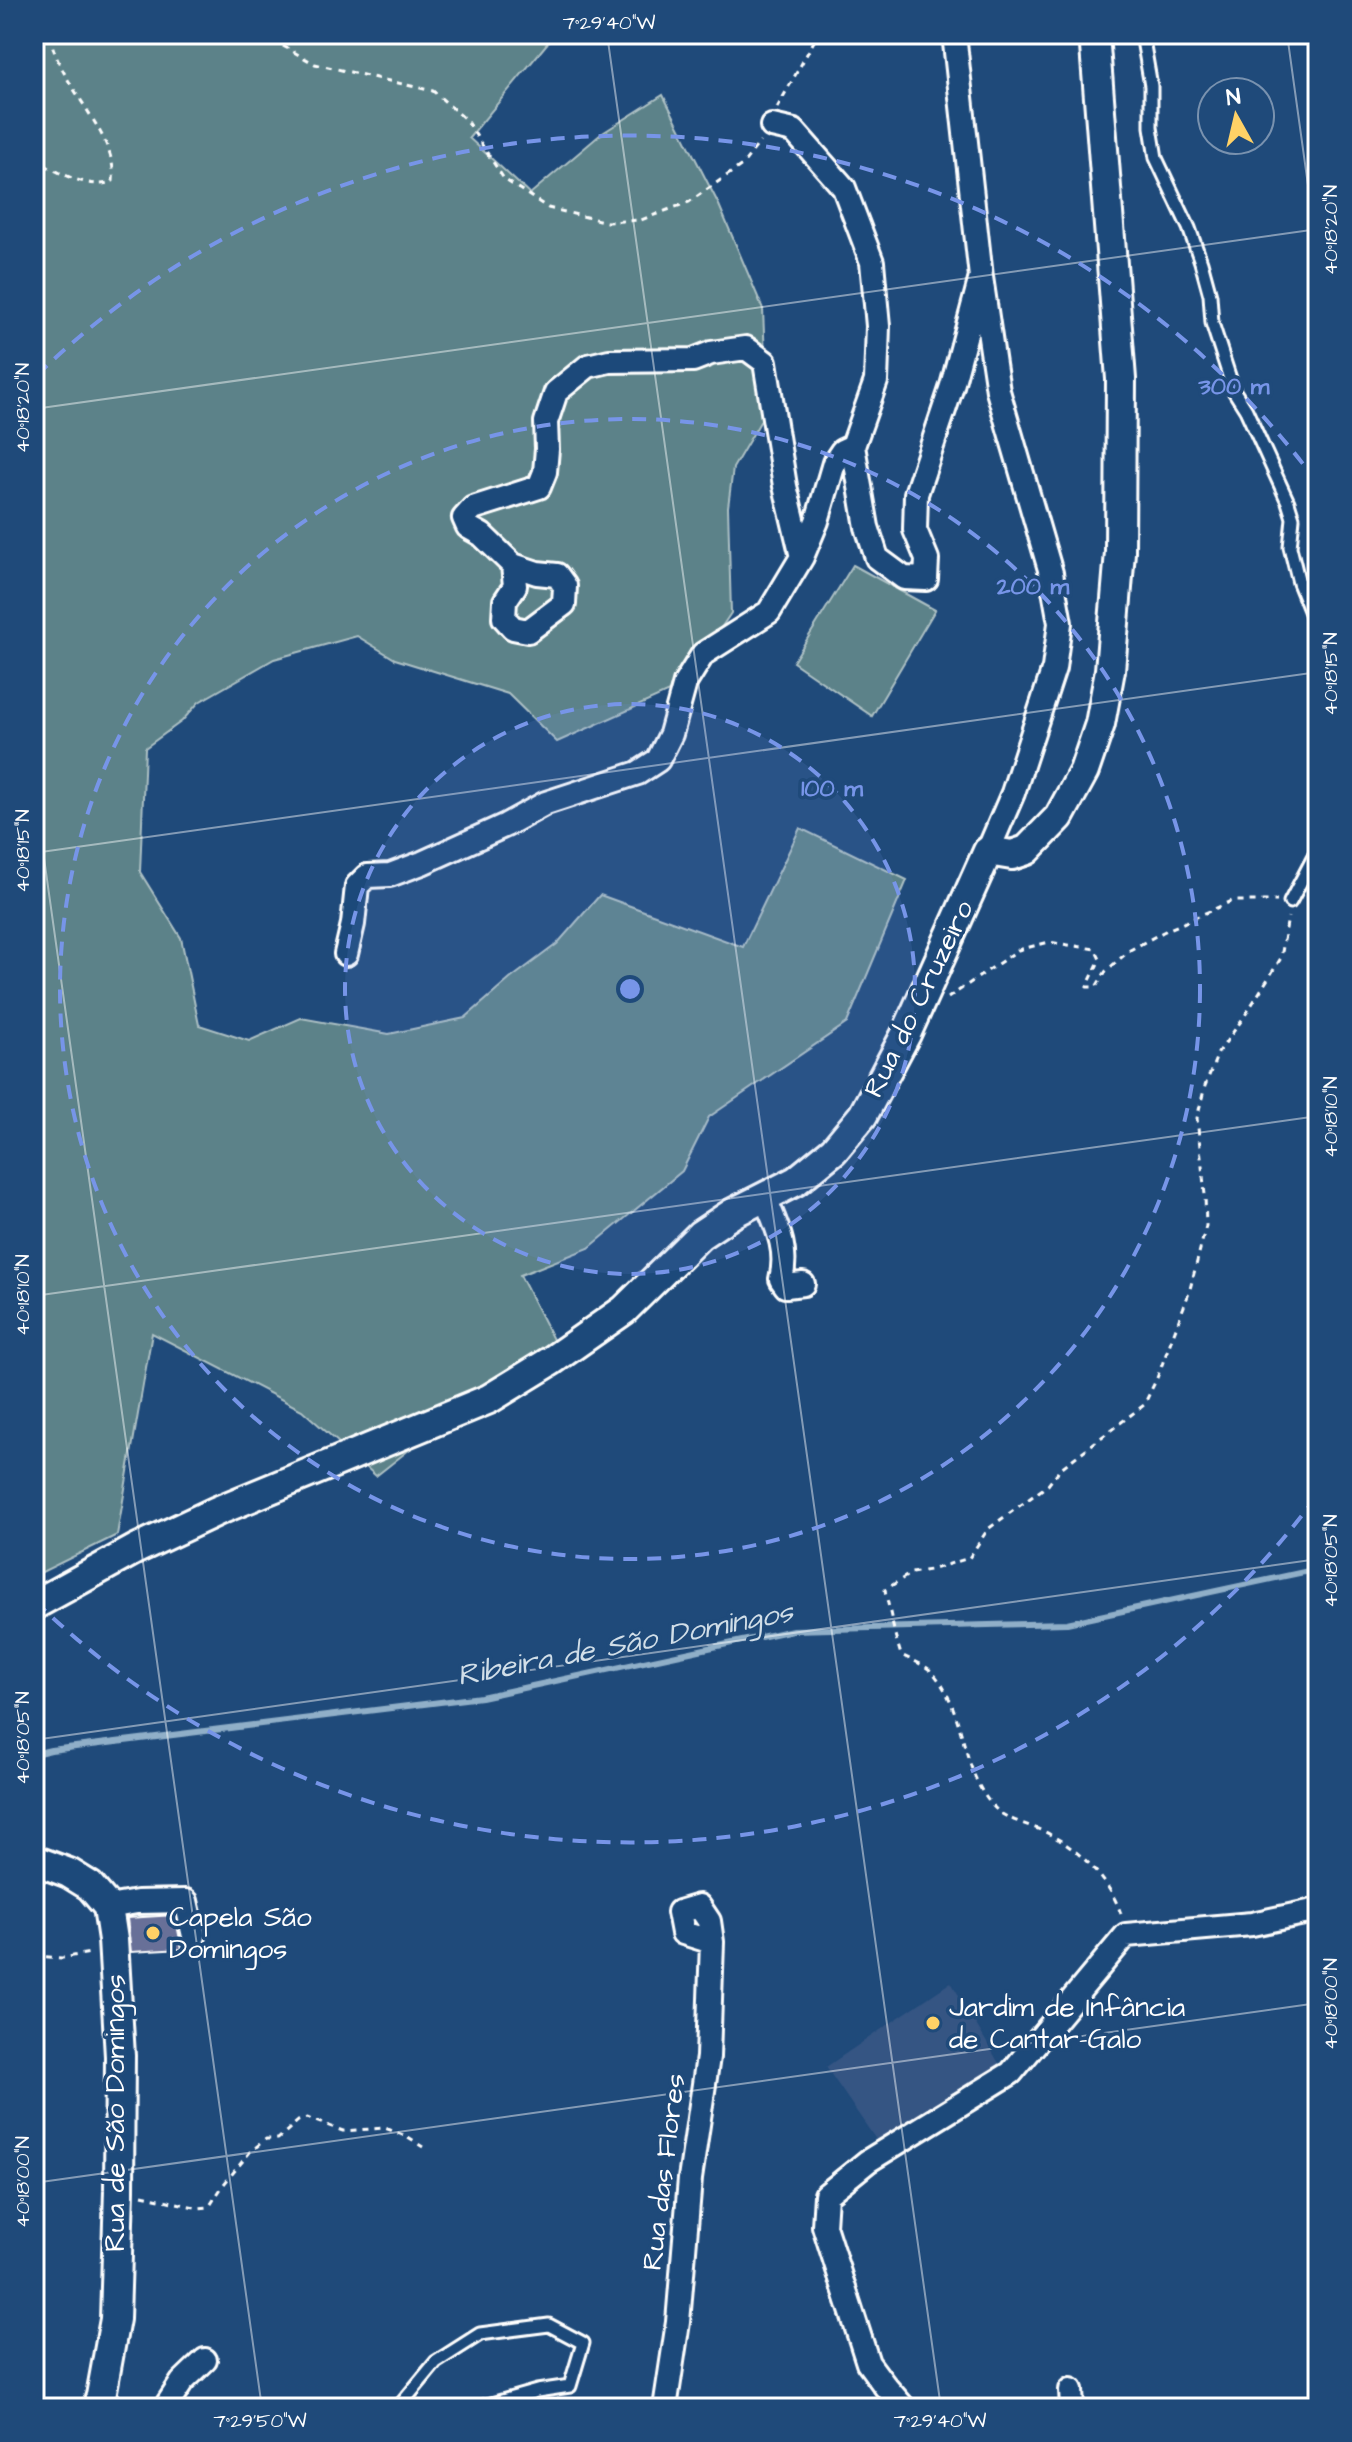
<svg xmlns="http://www.w3.org/2000/svg" width="1352" height="2442" font-family="'Architects Daughter',sans-serif">
<style>
.built{fill:#355583}
.green{fill:#5b8289;stroke:#adc0c4;stroke-width:2}
.lines{fill:none;stroke-linecap:round;stroke-linejoin:round}
.stream{stroke:#90afc8;stroke-width:6}
.building{fill:#677098;stroke:#fff;stroke-width:2}
.service-casing{stroke:#fff;stroke-width:17}
.minor-casing{stroke:#fff;stroke-width:28}
.tertiary-casing{stroke:#fff;stroke-width:34}
.path{stroke:#fff;stroke-width:3;stroke-dasharray:6 6;stroke-linecap:butt}
.service{stroke:#1f4a7a;stroke-width:11}
.minor{stroke:#1f4a7a;stroke-width:22}
.tertiary{stroke:#1f4a7a;stroke-width:28}
.ticks{fill:none;stroke:#fff;stroke-width:2;stroke-opacity:0.45}
.ring{fill:none;stroke:#7795e8;stroke-width:4;stroke-dasharray:14 10}
.poi-dot{fill:#ffd166;stroke:#1f4a7a;stroke-width:3}
.labels{text-anchor:middle;dominant-baseline:central;stroke-width:7;stroke-linejoin:round;paint-order:stroke}
.street-label{font-size:28px;fill:#fff;stroke:#1f4a7a}
.poi-label{font-size:28px;fill:#fff;stroke:#1f4a7a;text-anchor:start}
.water-label{font-size:30px;font-style:italic;fill:#d1dee8;stroke:#1f4a7a}
.centre{fill:#7795e8;stroke:#1f4a7a;stroke-width:4}
.ring-label{font-size:24px;text-anchor:middle;font-weight:bold;fill:#7795e8;stroke:#1f4a7a;stroke-width:7;stroke-linejoin:round;paint-order:stroke}
.neatline{fill:none;stroke:#fff;stroke-width:3}
.ticks-label{font-size:20px;text-anchor:middle;fill:#fff}
</style>
<rect width="100%" height="100%" fill="#1f4a7a"/>
<filter id="ink" filterUnits="userSpaceOnUse"><feTurbulence type="fractalNoise" baseFrequency=".0125" numOctaves="2"/><feDisplacementMap in="SourceGraphic" scale="16" xChannelSelector="R" yChannelSelector="G"/><feConvolveMatrix kernelMatrix="1 2 1 2 8 2 1 2 1" color-interpolation-filters="sRGB"/></filter>
<g filter="url(#ink)">
<!-- built -->
<path class="built" d="M951,1982L1000,2065L879,2144L826,2067Z"/>
<!-- green -->
<path class="green" d="M34,34H551L550,40L469,138L530,194L601,134L663,95L719,205L763,309L767,410L733,468L728,507L731,613L708,647L669,692L557,742L508,694L395,659L357,636L274,659L199,702L182,721L145,748L140,872L181,938L199,1025L249,1041L301,1018L389,1034L465,1018L510,979L557,944L600,895L743,947L800,828L907,880L847,1023L709,1117L682,1171L589,1248L520,1275L566,1365L443,1423L376,1476L302,1410L152,1333L117,1535L34,1576Z
M853,565L935,610L872,716L793,662Z"/>
<g class="lines">
<!-- stream -->
<path class="stream" d="M34,1754L51,1750L481,1697L793,1630L1067,1623L1318,1569"/>
</g>
<!-- building -->
<path class="building" d="M175,1915L182,1949L131,1952L127,1918Z"/>
<g class="lines">
<!-- service casing -->
<g class="service-casing">
<path id="service" d="M1140,34L1143,40L1151,86V127L1156,158L1189,228L1201,262L1210,295L1212,323L1234,391L1246,410L1288,502L1293,518L1290,547L1299,583L1318,630
M1290,902L1318,849
M398,2408L436,2362L480,2334L549,2325L583,2343L570,2386L537,2391L477,2408"/>
</g>
<!-- minor casing -->
<g class="minor-casing">
<path id="minor" d="M954,34L981,277L998,391L1051,573L1060,623L1054,668L1013,793L988,851
M772,126L794,131L844,188L872,262L878,326L876,381L853,446
M513,565L515,586L505,601L504,618L513,628L528,631L564,604L565,586L557,575L537,573L513,565L482,535L468,527L464,518L473,508L539,487L545,472L547,449L546,422L556,392L588,366L609,361L693,360L711,353L746,348L765,362L785,486L802,557
M346,954L353,924L357,886L367,876L390,875L422,863L506,825L546,803L638,773L658,760L671,734L685,683L703,654L769,612L802,557L817,521L834,463L842,451L853,446L867,527L877,558L904,578L926,579L927,559L915,530L916,494L952,386L981,277
M765,1198C776,1225 789,1249 781,1279L786,1286L803,1284
M108,1907L137,1902L186,1901L194,1936
M1071,2390L1072,2408
M165,2408L182,2382L205,2360
M665,2408L678,2322L690,2179L708,2057L712,1942L709,1921L699,1906L679,1912L683,1933L712,1942
M904,2408L885,2386L868,2363L824,2226L826,2195L868,2161L1011,2073L1126,1935L1252,1924L1318,1910"/>
</g>
<!-- tertiary casing -->
<g class="tertiary-casing">
<path id="tertiary" d="M34,1605L136,1549L217,1511L489,1399L551,1361L624,1310L700,1235L733,1213L796,1181L834,1150L863,1115L906,1034L988,851L1012,855L1027,850L1059,817L1084,771L1100,724L1110,670L1120,552L1121,379L1094,34
M34,1860L69,1873L90,1886L108,1907L113,1940L120,2056L119,2190L115,2319L101,2396L97,2408"/>
</g>
<!-- path -->
<path class="path" d="M262,34L315,64L433,91L466,120L504,179L548,208L607,222L641,220L689,202L742,165L760,142
M777,108L818,34
M34,159C53,170 92,192 113,181C118,132 57,85 50,34
M948,998L1018,950L1049,942L1095,949L1100,959L1087,987H1096L1106,971L1130,950L1163,932L1232,901H1277
M1121,1914C1109,1878 1077,1847 1043,1831C1029,1825 1009,1820 998,1811C960,1777 967,1711 933,1673C926,1665 911,1660 901,1655L895,1635L885,1590L911,1573L930,1570L969,1558L988,1529L1048,1485L1061,1468L1144,1405L1157,1378L1189,1293L1206,1226L1205,1195L1197,1118L1205,1086L1218,1053L1244,1017L1281,958L1288,917
M34,1956L62,1958L90,1953
M34,1966L37,1965L38,1956
M142,2195L199,2208L209,2207L224,2184L250,2152L266,2139H278L298,2121L307,2118L343,2131L385,2128L403,2135L423,2147"/>
<!-- service -->
<use href="#service" class="service"/>
<!-- minor -->
<use href="#minor" class="minor"/>
<!-- tertiary -->
<use href="#tertiary" class="tertiary"/>
</g>
</g>
<!-- ticks -->
<path class="ticks" d="M607,34L941,2408M1287,34L1318,257M34,409L1318,229M34,787L262,2408M34,853L1318,672M34,1296L1318,1116M34,1740L1318,1559M34,2183L1318,2003"/>
<!-- distance rings -->
<circle cx="630" cy="989" r="285" fill="#7795e8" fill-opacity=".12"/>
<g class="ring">
<circle cx="630" cy="989" r="285"/>
<circle cx="630" cy="989" r="570"/>
<path d="M1316 1497A854 854 0 0 1 37 1603M37 375A854 854 0 0 1 1316 481"/>
</g>
<!-- markers -->
<g class="poi-dot">
<circle cx="153" cy="1933" r="8"/>
<circle cx="933" cy="2023" r="8"/>
</g>
<g class="labels">
<!-- street labels -->
<g class="street-label">
<text transform="translate(919 999) rotate(-64)">Rua do Cruzeiro</text>
<text transform="translate(115 2113) rotate(-90)">Rua de São Domingos</text>
<text transform="translate(664 2172) rotate(-83)">Rua das Flores</text>
</g>
<!-- poi labels -->
<g class="poi-label">
<text x="169" y="1917">Capela São<tspan x="169" dy="32">Domingos</tspan></text>
<text x="949" y="2007">Jardim de Infância<tspan x="949" dy="32">de Cantar-Galo</tspan></text>
</g>
<!-- water labels -->
<g class="water-label">
<text transform="translate(625 1644) rotate(-11)">Ribeira de São Domingos</text>
</g>
</g>
<circle cx="630" cy="989" r="12" class="centre"/>
<g class="ring-label">
<text x="1234" y="394">300 m</text>
<text x="1033" y="594">200 m</text>
<text x="832" y="796">100 m</text>
</g>
<!-- margin -->
<rect width="1352" height="2442" fill="none" stroke="#1f4a7a" stroke-width="88"/>
<!-- north arrow -->
<g transform="translate(1236 116) rotate(352)"><circle r="38" fill="#1f4a7a" stroke="#7992af" stroke-width="2"/>
<path d="M0-6L14 30L0 20L-14 30Z" fill="#ffd166"/>
<text y="-12" font-size="22" font-weight="bold" text-anchor="middle" fill="#ffffff">N</text>
</g>
<rect x="44" y="44" width="1264" height="2354" class="neatline"/>
<g class="ticks-label">
<text x="609" y="29">7°29'40"W</text>
<text transform="translate(1330 230) rotate(-90)" y="7">40°18'20"N</text>
<text transform="translate(22 408) rotate(-90)" y="7">40°18'20"N</text>
<text transform="translate(1330 674) rotate(-90)" y="7">40°18'15"N</text>
<text transform="translate(22 851) rotate(-90)" y="7">40°18'15"N</text>
<text transform="translate(1330 1117) rotate(-90)" y="7">40°18'10"N</text>
<text transform="translate(22 1295) rotate(-90)" y="7">40°18'10"N</text>
<text transform="translate(1330 1561) rotate(-90)" y="7">40°18'05"N</text>
<text transform="translate(22 1738) rotate(-90)" y="7">40°18'05"N</text>
<text transform="translate(1330 2004) rotate(-90)" y="7">40°18'00"N</text>
<text transform="translate(22 2182) rotate(-90)" y="7">40°18'00"N</text>
<text x="260" y="2427">7°29'50"W</text>
<text x="940" y="2427">7°29'40"W</text>
</g>
</svg>
